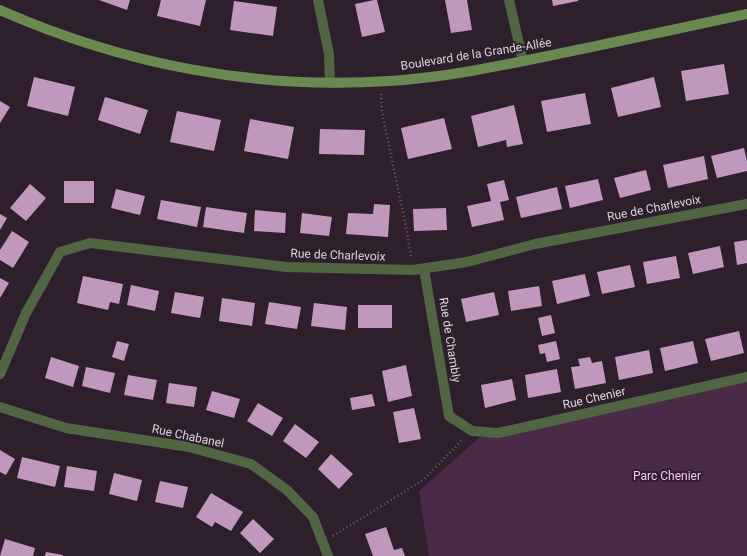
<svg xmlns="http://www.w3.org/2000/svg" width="747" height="556" font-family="Roboto,sans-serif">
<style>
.green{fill:#492a47}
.building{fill:#c098bc}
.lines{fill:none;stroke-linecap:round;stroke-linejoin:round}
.path{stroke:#685c67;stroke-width:2.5;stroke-dasharray:1 3;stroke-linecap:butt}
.street{stroke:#526542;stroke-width:10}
.secondary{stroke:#6a8951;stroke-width:10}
.labels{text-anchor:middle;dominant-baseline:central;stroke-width:4;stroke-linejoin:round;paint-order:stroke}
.street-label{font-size:12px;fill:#ddd4dc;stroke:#2d202c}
.park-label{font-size:12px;fill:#f8c7f3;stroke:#2d202c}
</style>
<rect width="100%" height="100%" fill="#2d202c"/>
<!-- green -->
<path class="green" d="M747,377V556H429L419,491L480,437Z"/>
<!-- building -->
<path class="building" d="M99,0H130L127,10Z
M161,0H206L200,26L157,16Z
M374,0H377L385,32L362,37L355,4Z
M445,0H467L472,30L451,33Z
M552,0H578V1L553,6Z
M234,1L277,7L273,36L230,30Z
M724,64L729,94L686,101L681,71Z
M34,77L75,87L68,116L27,106Z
M654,77L661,107L618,117L611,88Z
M585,93L591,124L547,132L541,101Z
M105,97L148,110L140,134L98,120Z
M0,101L10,107L0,123Z
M514,105L523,144L507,147L506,140L478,147L471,116Z
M177,111L221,120L214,151L170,142Z
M444,118L452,149L408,159L401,128Z
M250,119L294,127L288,159L244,151Z
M320,129L365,130L364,155L319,154Z
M744,148L747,161V171L717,178L711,156Z
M704,156L708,179L668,188L663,165Z
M646,170L651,190L620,198L614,178Z
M598,179L603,200L570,208L565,186Z
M504,180L509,200L500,202L504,220L472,227L467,206L491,201L487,184Z
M64,181H94V203H64Z
M30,184L46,198L26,221L10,208Z
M557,187L562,209L521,218L516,197Z
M116,189L145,196L140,215L111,208Z
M161,200L201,207L197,227L157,219Z
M374,204L390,205L388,237L346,234L348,213L373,214Z
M206,207L247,213L244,233L203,227Z
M446,208L447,230L414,231L413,209Z
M255,210L286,213L285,233L254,231Z
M302,213L332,217L329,236L300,233Z
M0,214L7,218L0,230Z
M12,231L29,242L13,268L0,260V250Z
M747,240V263L737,265L734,242Z
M720,246L724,267L693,274L688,253Z
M676,256L680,278L647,284L643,262Z
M630,265L635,287L602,294L597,272Z
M585,274L590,296L557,304L552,281Z
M83,276L123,284L119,304L110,302L108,310L77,303Z
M0,278L9,283L0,298Z
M131,285L159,291L155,311L127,305Z
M539,286L542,306L511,311L508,291Z
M175,292L204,297L200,318L171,313Z
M494,292L499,315L466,322L461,299Z
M222,298L255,303L252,326L219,321Z
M269,302L301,307L297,329L265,324Z
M314,303L347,307L345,330L311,326Z
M358,305H392V328H358Z
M551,315L555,333L542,336L538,318Z
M739,331L744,353L711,361L705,339Z
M117,341L129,344L124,361L112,357Z
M556,341L560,359L547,362L545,353L540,354L538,345Z
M693,341L698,363L665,371L660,348Z
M649,350L653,373L619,380L615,357Z
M51,357L79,366L73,387L45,378Z
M590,357L592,363L602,361L606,383L575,389L571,367L580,366L578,359Z
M406,365L412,396L388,402L382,371Z
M86,367L115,373L110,393L82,386Z
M557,369L561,392L528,398L525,375Z
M128,375L157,380L153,400L124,395Z
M512,379L516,400L485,408L481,385Z
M169,383L197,387L194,407L166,403Z
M212,391L240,399L234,418L206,410Z
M372,394L375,406L352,410L350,398Z
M258,403L283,418L272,436L247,421Z
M414,408L421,439L399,443L393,412Z
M295,424L319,442L306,458L283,441Z
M0,450L15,459L6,475L0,472Z
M331,454L353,474L339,489L318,469Z
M22,457L60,466L55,487L17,478Z
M67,466L97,471L94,491L64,487Z
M114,473L142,480L137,501L109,494Z
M160,481L188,487L183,508L155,502Z
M211,493L243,512L231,531L215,522L212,527L196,517Z
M253,519L274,539L260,553L240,533Z
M386,527L394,550L402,548L405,556H373L365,534Z
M5,539L35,548L33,556H0Z
M46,552L63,555V556H45Z"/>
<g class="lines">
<!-- path -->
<path class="path" d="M381,94L382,112L406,227L411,256
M333,536L423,480L463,439"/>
<!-- street -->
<path class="street" d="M318,0L329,54L330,83
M509,0L523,61
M424,269L449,416L472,431L498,433L747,377
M0,374L26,313L60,252L90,243L286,267L413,270L467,262L535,244L747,204
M0,407L66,428L189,447L251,464L287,490L313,517L328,556"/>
<!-- secondary -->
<path class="secondary" d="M0,10C122,64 255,90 389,81C454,77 518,62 582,49C637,37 692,26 747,14"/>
</g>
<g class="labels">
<!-- street labels -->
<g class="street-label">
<text transform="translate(476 54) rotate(-9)">Boulevard de la Grande-Allée</text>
<text transform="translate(654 208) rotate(-11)">Rue de Charlevoix</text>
<text transform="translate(338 255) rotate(2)">Rue de Charlevoix</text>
<text transform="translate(450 340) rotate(81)">Rue de Chambly</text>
<text transform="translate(594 398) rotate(-13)">Rue Chenier</text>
<text transform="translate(188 436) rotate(12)">Rue Chabanel</text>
</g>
<!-- park labels -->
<g class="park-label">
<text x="667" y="476">Parc Chenier</text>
</g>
</g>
</svg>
